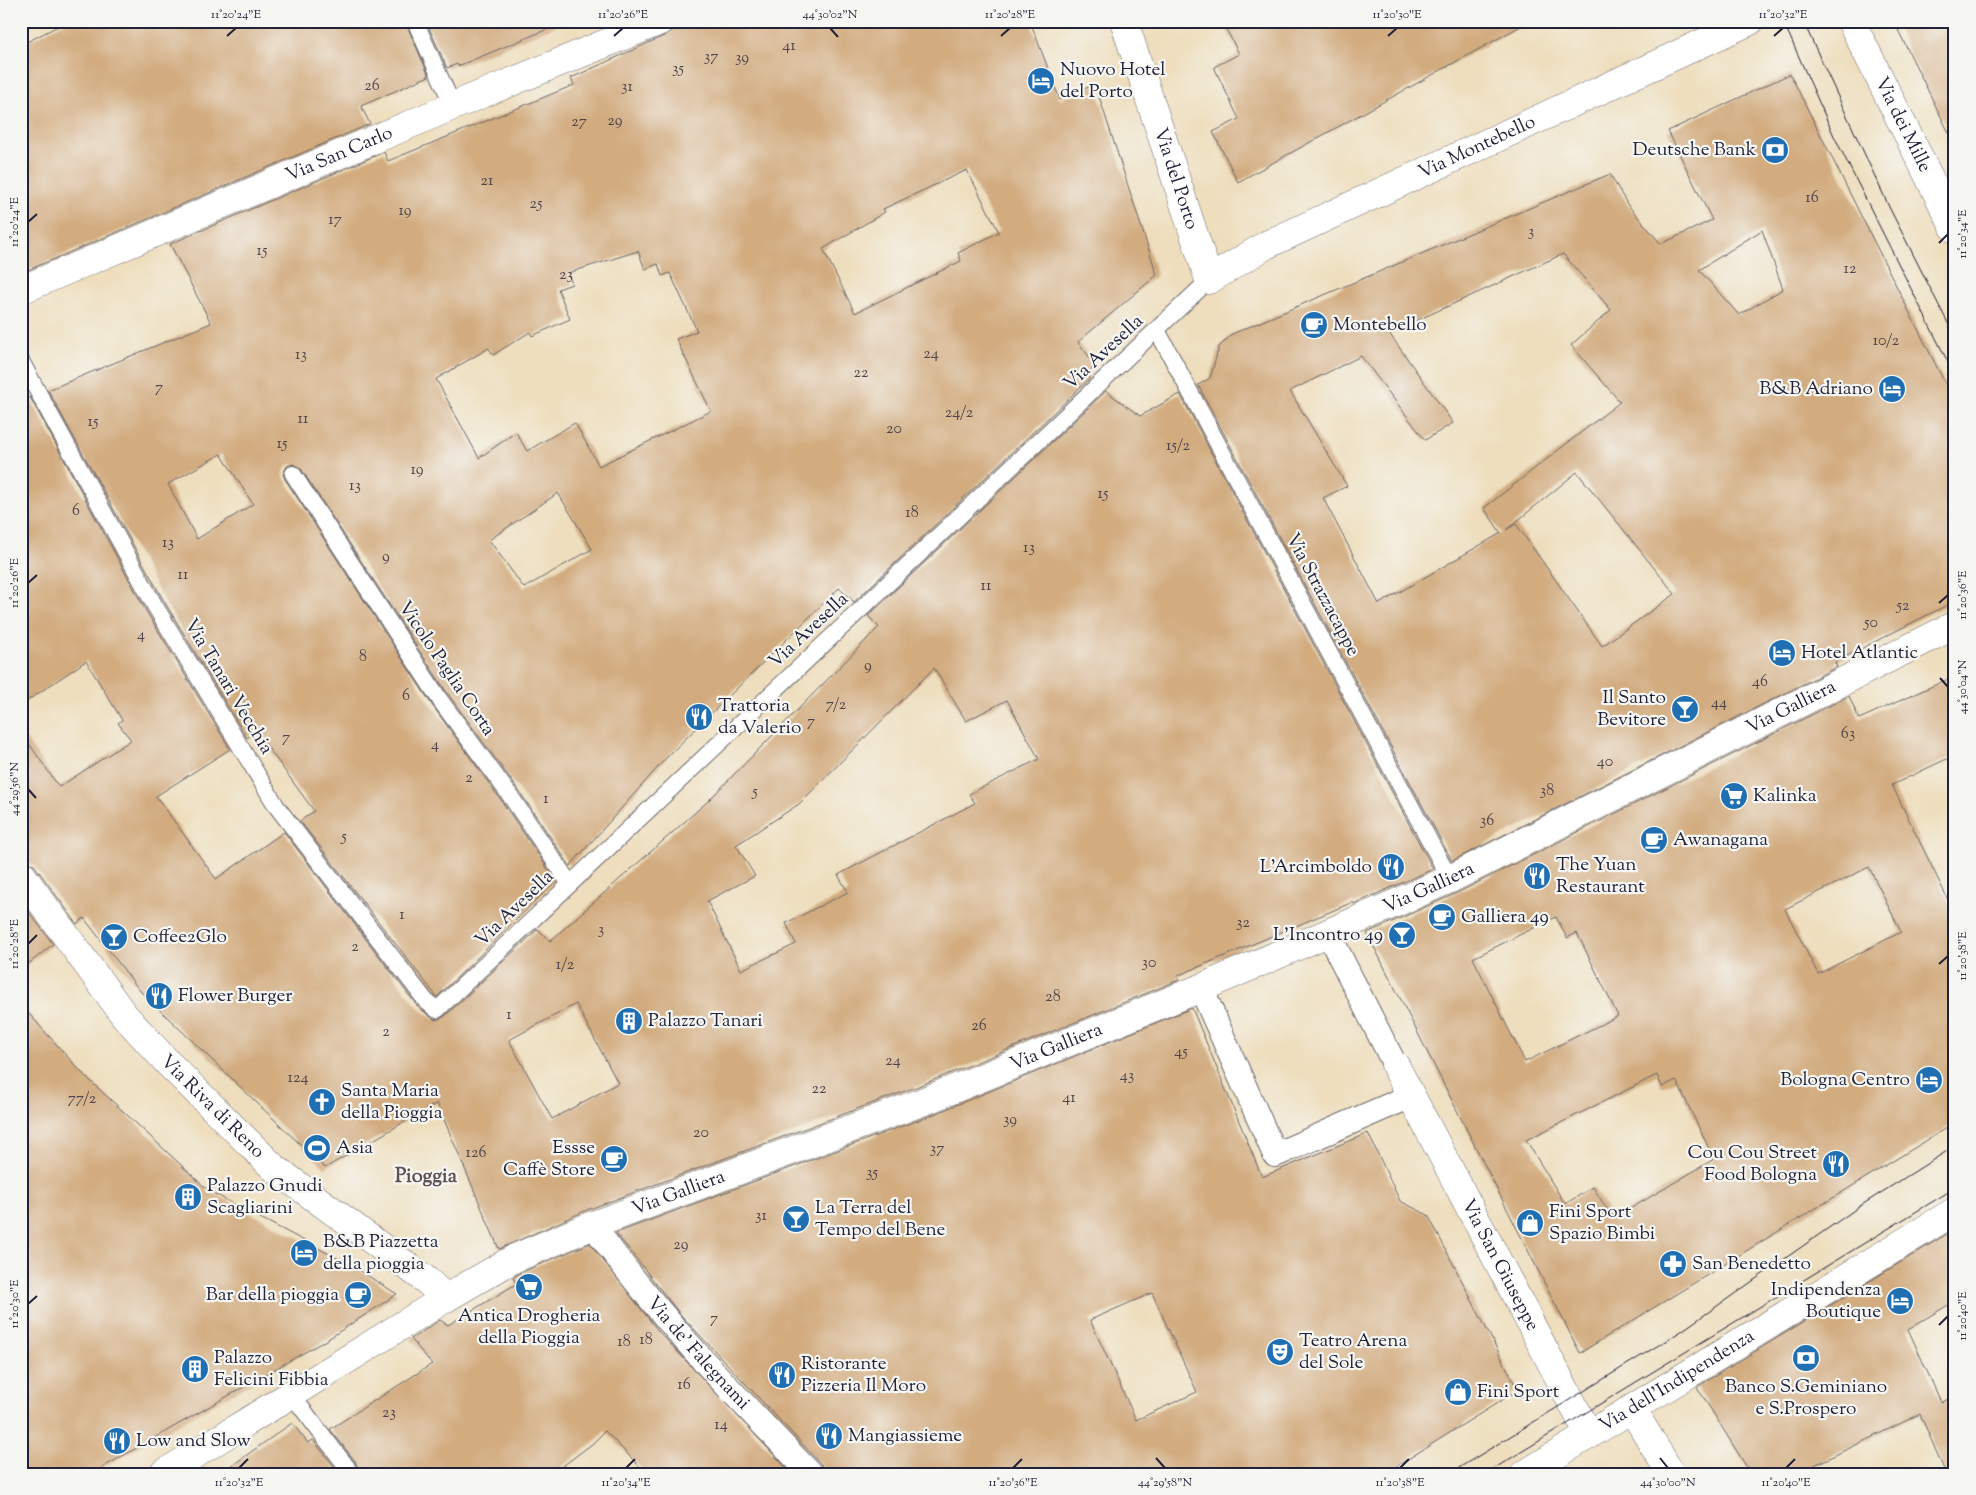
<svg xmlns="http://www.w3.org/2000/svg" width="1976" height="1495" font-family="'Sorts Mill Goudy',serif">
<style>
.building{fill:#d2ab7f;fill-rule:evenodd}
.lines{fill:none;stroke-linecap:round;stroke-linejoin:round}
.service-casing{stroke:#696468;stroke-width:18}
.pedestrian-casing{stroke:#696468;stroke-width:26}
.minor-casing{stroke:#696468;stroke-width:29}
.tertiary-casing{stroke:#696468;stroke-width:29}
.service{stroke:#fff;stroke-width:16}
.pedestrian{stroke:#fff;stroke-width:24}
.minor{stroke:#fff;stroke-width:28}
.tertiary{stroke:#fff;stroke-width:28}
.tram{stroke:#22223b;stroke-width:1}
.ticks{fill:none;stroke:#22223b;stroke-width:2}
.labels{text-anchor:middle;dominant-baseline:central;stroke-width:4.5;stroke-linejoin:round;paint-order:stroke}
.number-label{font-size:16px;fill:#4e444c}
.poi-label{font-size:19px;fill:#22223b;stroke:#f6f6f2;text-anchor:start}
.street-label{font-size:19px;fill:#22223b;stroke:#f6f6f2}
.neighbourhood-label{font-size:20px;font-weight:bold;fill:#605253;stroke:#f6f6f2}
.neatline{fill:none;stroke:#22223b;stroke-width:2}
.ticks-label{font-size:12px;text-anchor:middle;fill:#22223b}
</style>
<rect width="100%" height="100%" fill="#f6f6f2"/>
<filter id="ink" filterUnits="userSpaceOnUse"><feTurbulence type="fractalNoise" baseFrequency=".02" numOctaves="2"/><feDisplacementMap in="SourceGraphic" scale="10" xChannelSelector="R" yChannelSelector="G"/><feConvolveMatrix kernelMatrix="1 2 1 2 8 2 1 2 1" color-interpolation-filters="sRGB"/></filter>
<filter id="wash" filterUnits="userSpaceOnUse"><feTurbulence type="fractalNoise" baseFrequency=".0096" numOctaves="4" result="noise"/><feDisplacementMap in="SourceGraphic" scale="20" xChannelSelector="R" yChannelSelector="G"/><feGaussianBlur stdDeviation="1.12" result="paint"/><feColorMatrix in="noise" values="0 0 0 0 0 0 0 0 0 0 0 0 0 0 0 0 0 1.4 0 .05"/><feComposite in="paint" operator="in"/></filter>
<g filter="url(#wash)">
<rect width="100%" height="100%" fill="#eedebd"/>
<g id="blocks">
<!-- building -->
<path class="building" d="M68,21H405L429,76L361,106L370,124L21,273V45Z
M426,21H564L565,22L458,66L457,64L447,68Z
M675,21H1030L1060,100L1095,84L1157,275L1078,342L1096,366L1086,375L1090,378L854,602L839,588L668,756L570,866L517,788L448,694L301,469L293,464L287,466L283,474L285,479L432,705L501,800L556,881L437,997L300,821L314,811L256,731L247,738L164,601L48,390L211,323L170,244L384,152L388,161L574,85L571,78L666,35L673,30ZM967,170L999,232L958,253L961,261L855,313L823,249L885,212L883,209ZM638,251L645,269L658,264L662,276L670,273L697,331L676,339L711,411L599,466L575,423L527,451L516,432L479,458L436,379L489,348L493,355L530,332L532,336L570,319L558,289L572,284L568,273ZM221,454L253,504L197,539L168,484ZM558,493L592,549L524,588L489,540Z
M1222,21H1530L1238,182L1213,132L1239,119L1214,67L1239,54Z
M1919,21H1955V145L1898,30Z
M1790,74L1955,403V601L1835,662L1837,667L1452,861L1198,385L1210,378L1219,347L1232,334L1610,174L1627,204L1661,244L1712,220L1668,131ZM1762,230L1783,289L1739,315L1699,270ZM1563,254L1611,310L1571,345L1620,402L1484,508L1501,533L1379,604L1323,498L1347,486L1290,391L1361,356L1425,440L1453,423L1389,333ZM1577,472L1675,594L1602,646L1516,524L1506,530Z
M1106,391L1140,416L1180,394L1433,869L1354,904L1353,902L1177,976L1179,980L916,1087L587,1210L499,1249L437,1103L325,1168L141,992L84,918L77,924L34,865L21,859V732L59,787L131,740L118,723L122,720L86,661L21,705V401L30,397L146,611L230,749L156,796L216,879L284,832L418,1007L435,1020L444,1017L538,929L550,941L708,801L879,627L868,616ZM934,668L966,721L1007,700L1039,759L969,794L975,803L838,875L848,892L786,923L796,944L741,970L707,901L755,876L736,845L799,804ZM576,1004L618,1083L552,1119L509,1040Z
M1955,676V755L1892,785L1955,914V1123L1580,1353L1367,933L1457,893L1849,696L1859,719ZM1869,867L1901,932L1818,974L1785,909ZM1556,917L1567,938L1577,933L1618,1016L1525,1062L1473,958ZM1657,1075L1662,1087L1676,1080L1714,1159L1613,1219L1593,1187L1565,1204L1526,1140Z
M21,901L53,944L21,970Z
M21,1005L83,1074L209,1191L352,1266L397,1294L328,1339L91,1474H21Z
M1192,1008L1262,1177L1368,1133L1400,1201L1428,1215L1518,1390L1384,1474H824L821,1464L680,1314L616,1233L927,1117ZM1152,1293L1197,1392L1136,1420L1090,1320Z
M1955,1229V1301L1908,1329L1941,1402L1955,1396V1474H1946L1920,1414L1796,1474H1751L1697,1387Z
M590,1243L659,1332L792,1474H647L605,1431L592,1444L552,1474H354L357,1466L355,1461L330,1429L432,1364L411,1339L440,1320L448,1325L516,1284L513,1277L522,1272Z
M292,1423L308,1443L313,1440L340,1474H220Z"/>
</g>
</g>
<g filter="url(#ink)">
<use href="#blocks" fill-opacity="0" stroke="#696468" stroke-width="1"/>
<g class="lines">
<!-- service casing -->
<g class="service-casing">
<path id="service" d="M415,21L453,106
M1157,330L1450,879
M21,361L155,606L277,807L426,1001L437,1010L1209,280
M293,474L440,700L509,794L570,884
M291,1394L347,1467"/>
</g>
<!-- pedestrian casing -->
<g class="pedestrian-casing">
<g id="pedestrian">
<path d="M1328,933L1395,1065"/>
<path d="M1201,988L1275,1155L1411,1096"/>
<path id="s1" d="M593,1225C657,1315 734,1395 811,1474"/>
</g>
</g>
<!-- minor casing -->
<g class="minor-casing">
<g id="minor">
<path id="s2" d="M1124,21L1209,280L1266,245L1750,21"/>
<path id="s3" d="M21,290L453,106L660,21"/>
<path id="s4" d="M21,874L124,1015L168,1063L273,1167L426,1280L446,1298"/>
<path id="s5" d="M1395,1065L1589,1435"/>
<path d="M1632,1409L1671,1474"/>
<path id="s6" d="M163,1474L446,1298L515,1258L593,1225L922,1102L1201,988L1328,933L1450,879L1955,625"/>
<path id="s7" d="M1525,1474L1955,1211"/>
</g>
</g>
<!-- tertiary casing -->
<g class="tertiary-casing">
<g id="tertiary">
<path id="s8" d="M1851,21L1955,229"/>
</g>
</g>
<!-- service -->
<use href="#service" class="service"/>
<!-- pedestrian -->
<use href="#pedestrian" class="pedestrian"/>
<!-- minor -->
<use href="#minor" class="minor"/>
<!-- tertiary -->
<use href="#tertiary" class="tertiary"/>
<!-- tram -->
<path class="tram" d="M1783,21L1834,136L1955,376
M1803,21L1890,209L1955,337
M1449,1474L1680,1332L1860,1206L1955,1146
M1485,1474L1955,1188"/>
</g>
</g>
<!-- ticks -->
<path class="ticks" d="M830,28L838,37M227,36L236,28M614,36L623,28M1001,36L1010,28M1388,36L1397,28M1774,36L1783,28M28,222L37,214M1939,243L1948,234M28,583L37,575M1939,603L1948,595M1940,678L1948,687M28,789L36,798M28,944L37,935M1939,964L1948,956M28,1304L37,1296M1939,1325L1948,1316M1156,1458L1165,1468M1660,1458L1668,1468M239,1468L248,1459M626,1468L635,1459M1013,1468L1022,1459M1400,1468L1409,1459M1786,1468L1795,1459"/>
<!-- icons -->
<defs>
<g id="hotel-disc" transform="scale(1.4375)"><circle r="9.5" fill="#1f6fb2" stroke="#f6f6f2"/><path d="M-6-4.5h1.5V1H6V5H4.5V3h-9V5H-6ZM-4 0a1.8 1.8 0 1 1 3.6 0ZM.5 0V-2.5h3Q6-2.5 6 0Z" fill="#fff"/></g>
<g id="bank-disc" transform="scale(1.4375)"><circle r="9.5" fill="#1f6fb2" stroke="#f6f6f2"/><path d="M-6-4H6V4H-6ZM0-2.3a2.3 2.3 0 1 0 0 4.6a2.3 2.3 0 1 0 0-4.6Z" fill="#fff"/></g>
<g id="cafe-disc" transform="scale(1.4375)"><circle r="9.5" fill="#1f6fb2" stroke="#f6f6f2"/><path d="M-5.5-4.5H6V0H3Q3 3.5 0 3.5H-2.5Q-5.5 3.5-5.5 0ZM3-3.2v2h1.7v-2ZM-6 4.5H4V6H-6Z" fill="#fff"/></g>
<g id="bar-disc" transform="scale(1.4375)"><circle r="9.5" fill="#1f6fb2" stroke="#f6f6f2"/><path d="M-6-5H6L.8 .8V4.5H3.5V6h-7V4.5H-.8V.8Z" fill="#fff"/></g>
<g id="restaurant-disc" transform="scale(1.4375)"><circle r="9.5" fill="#1f6fb2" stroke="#f6f6f2"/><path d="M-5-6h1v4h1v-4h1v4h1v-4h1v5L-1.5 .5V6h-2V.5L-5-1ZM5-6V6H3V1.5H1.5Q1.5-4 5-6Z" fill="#fff"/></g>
<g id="supermarket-disc" transform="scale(1.4375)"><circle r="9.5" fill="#1f6fb2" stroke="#f6f6f2"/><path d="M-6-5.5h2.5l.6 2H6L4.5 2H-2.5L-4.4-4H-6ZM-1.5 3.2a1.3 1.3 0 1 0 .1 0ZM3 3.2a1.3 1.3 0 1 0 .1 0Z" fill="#fff"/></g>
<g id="building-disc" transform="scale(1.4375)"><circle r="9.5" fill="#1f6fb2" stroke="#f6f6f2"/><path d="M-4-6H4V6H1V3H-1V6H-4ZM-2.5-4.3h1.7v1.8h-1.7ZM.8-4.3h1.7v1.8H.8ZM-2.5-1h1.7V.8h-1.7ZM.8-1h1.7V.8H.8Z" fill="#fff"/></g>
<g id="church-disc" transform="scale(1.4375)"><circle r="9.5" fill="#1f6fb2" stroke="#f6f6f2"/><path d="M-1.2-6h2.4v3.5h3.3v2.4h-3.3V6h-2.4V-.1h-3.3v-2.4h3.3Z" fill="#fff"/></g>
<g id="stadium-disc" transform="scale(1.4375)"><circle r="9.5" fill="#1f6fb2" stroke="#f6f6f2"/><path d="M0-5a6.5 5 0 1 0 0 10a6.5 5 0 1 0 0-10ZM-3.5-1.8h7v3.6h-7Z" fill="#fff"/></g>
<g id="shop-disc" transform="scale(1.4375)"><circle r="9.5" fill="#1f6fb2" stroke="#f6f6f2"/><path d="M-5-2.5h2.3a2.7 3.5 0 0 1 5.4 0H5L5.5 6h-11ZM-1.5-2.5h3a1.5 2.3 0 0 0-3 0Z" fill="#fff"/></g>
<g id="pharmacy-disc" transform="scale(1.4375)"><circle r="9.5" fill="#1f6fb2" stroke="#f6f6f2"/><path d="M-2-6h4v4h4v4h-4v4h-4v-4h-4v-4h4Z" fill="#fff"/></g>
<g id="theatre-disc" transform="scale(1.4375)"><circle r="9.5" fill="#1f6fb2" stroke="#f6f6f2"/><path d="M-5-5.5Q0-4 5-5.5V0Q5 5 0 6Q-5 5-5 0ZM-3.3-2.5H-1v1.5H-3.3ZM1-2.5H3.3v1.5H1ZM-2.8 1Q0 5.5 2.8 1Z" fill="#fff"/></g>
</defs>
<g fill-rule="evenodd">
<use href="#hotel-disc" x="1041" y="81"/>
<use href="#bank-disc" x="1775" y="150"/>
<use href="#cafe-disc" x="1314" y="325"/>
<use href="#hotel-disc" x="1892" y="389"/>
<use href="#hotel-disc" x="1782" y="653"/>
<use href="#bar-disc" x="1685" y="709"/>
<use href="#restaurant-disc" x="699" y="717"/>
<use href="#supermarket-disc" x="1734" y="796"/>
<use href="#cafe-disc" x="1654" y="840"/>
<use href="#restaurant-disc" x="1391" y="867"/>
<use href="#restaurant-disc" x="1537" y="876"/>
<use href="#cafe-disc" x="1442" y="917"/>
<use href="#bar-disc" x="1402" y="935"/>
<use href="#bar-disc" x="114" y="937"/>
<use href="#restaurant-disc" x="159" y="996"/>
<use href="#building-disc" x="629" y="1021"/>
<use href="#hotel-disc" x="1929" y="1080"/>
<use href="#church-disc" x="322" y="1102"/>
<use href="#stadium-disc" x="317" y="1148"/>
<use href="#cafe-disc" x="614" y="1159"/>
<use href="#restaurant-disc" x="1836" y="1164"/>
<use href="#building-disc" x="188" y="1197"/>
<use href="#bar-disc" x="796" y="1219"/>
<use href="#shop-disc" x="1530" y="1223"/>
<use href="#hotel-disc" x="304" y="1253"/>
<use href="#pharmacy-disc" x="1673" y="1264"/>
<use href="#supermarket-disc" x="529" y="1287"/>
<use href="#cafe-disc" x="358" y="1295"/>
<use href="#hotel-disc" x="1900" y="1301"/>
<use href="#theatre-disc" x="1280" y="1352"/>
<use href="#bank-disc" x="1806" y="1358"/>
<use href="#building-disc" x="195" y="1369"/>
<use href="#restaurant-disc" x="782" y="1375"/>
<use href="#shop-disc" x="1458" y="1392"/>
<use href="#restaurant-disc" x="829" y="1436"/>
<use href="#restaurant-disc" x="117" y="1441"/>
</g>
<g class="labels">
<!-- number labels -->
<g class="number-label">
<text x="789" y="46">41</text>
<text x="711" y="57">37</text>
<text x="742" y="58">39</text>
<text x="678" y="69">35</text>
<text x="372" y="86">26</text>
<text x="627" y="87">31</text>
<text x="615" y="121">29</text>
<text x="579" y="122">27</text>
<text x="487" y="181">21</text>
<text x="1812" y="198">16</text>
<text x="536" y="204">25</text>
<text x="405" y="211">19</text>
<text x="335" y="220">17</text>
<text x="1531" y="232">3</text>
<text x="262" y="251">15</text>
<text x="1850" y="269">12</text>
<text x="566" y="275">23</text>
<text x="1886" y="341">10/2</text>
<text x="931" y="354">24</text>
<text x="301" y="355">13</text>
<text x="861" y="373">22</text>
<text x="159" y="388">7</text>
<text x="959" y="413">24/2</text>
<text x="303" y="419">11</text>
<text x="93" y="422">15</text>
<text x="894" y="429">20</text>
<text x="282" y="444">15</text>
<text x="1178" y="446">15/2</text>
<text x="417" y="470">19</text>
<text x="355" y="486">13</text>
<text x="1103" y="494">15</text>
<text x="76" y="511">6</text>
<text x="912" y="513">18</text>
<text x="168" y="543">13</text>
<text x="1029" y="548">13</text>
<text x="386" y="557">9</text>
<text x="183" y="575">11</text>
<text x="986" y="586">11</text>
<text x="1903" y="606">52</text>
<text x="1871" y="623">50</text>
<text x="141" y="635">4</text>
<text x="363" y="657">8</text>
<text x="868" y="666">9</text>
<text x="1760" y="682">46</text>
<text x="406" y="696">6</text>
<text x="1719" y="703">44</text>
<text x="836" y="705">7/2</text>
<text x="811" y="722">7</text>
<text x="1848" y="734">63</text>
<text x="286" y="738">7</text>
<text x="435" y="745">4</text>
<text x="1605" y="762">40</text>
<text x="469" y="778">2</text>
<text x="1547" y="791">38</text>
<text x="755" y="792">5</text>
<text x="546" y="799">1</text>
<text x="1487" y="821">36</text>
<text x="344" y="837">5</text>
<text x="402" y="915">1</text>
<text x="1243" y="923">32</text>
<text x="601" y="930">3</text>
<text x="355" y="947">2</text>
<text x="1149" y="963">30</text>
<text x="565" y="965">1/2</text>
<text x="1053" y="997">28</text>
<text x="509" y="1015">1</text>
<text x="979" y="1026">26</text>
<text x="386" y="1032">2</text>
<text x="1181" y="1052">45</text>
<text x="893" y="1061">24</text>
<text x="1127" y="1076">43</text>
<text x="298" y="1078">124</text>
<text x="819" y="1089">22</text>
<text x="1069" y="1098">41</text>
<text x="82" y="1099">77/2</text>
<text x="1010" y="1120">39</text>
<text x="701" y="1133">20</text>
<text x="937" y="1149">37</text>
<text x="476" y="1153">126</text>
<text x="872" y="1173">35</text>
<text x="761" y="1216">31</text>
<text x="681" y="1245">29</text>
<text x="714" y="1319">7</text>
<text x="646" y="1340">18</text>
<text x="624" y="1342">18</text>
<text x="684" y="1385">16</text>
<text x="389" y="1413">23</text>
<text x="721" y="1425">14</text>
</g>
<!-- poi labels -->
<g class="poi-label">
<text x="1060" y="70">Nuovo Hotel<tspan x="1060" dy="22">del Porto</tspan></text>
<text x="1756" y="150" text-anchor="end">Deutsche Bank</text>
<text x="1333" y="325">Montebello</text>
<text x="1873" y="389" text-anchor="end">B&amp;B Adriano</text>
<text x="1801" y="653">Hotel Atlantic</text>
<text x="1666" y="698" text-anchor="end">Il Santo<tspan x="1666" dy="22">Bevitore</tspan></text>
<text x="718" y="706">Trattoria<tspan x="718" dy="22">da Valerio</tspan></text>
<text x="1753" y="796">Kalinka</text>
<text x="1673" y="840">Awanagana</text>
<text x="1556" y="865">The Yuan<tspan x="1556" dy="22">Restaurant</tspan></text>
<text x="1372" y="867" text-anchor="end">L'Arcimboldo</text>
<text x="1461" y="917">Galliera 49</text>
<text x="1383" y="935" text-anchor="end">L’Incontro 49</text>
<text x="133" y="937">Coffee2Glo</text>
<text x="178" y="996">Flower Burger</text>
<text x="648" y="1021">Palazzo Tanari</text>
<text x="1910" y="1080" text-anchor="end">Bologna Centro</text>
<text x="341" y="1091">Santa Maria<tspan x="341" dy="22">della Pioggia</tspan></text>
<text x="336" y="1148">Asia</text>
<text x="595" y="1148" text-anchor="end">Essse<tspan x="595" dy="22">Caffè Store</tspan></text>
<text x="1817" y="1153" text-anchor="end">Cou Cou Street<tspan x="1817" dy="22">Food Bologna</tspan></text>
<text x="207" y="1186">Palazzo Gnudi<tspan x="207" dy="22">Scagliarini</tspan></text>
<text x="815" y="1208">La Terra del<tspan x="815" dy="22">Tempo del Bene</tspan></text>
<text x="1549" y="1212">Fini Sport<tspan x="1549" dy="22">Spazio Bimbi</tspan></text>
<text x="323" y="1242">B&amp;B Piazzetta<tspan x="323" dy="22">della pioggia</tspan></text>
<text x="1692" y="1264">San Benedetto</text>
<text x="1881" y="1290" text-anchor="end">Indipendenza<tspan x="1881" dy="22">Boutique</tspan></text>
<text x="339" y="1295" text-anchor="end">Bar della pioggia</text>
<text x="529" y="1316" text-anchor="middle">Antica Drogheria<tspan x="529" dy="22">della Pioggia</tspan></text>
<text x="1299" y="1341">Teatro Arena<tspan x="1299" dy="22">del Sole</tspan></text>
<text x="214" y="1358">Palazzo<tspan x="214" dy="22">Felicini Fibbia</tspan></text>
<text x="801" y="1364">Ristorante<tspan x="801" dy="22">Pizzeria Il Moro</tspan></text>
<text x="1806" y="1387" text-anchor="middle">Banco S.Geminiano<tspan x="1806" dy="22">e S.Prospero</tspan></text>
<text x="1477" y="1392">Fini Sport</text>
<text x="848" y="1436">Mangiassieme</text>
<text x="136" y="1441">Low and Slow</text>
</g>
<!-- street labels -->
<g class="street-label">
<text stroke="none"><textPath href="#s8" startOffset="116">Via dei Mille</textPath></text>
<text stroke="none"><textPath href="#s2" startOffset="572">Via Montebello</textPath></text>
<text stroke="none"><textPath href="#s3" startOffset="346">Via San Carlo</textPath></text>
<text stroke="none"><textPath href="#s2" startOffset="166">Via del Porto</textPath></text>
<text transform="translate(1104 353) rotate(-43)">Via Avesella</text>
<text transform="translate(1322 595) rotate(62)">Via Strazzacappe</text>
<text transform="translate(809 631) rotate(-43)">Via Avesella</text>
<text transform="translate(446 669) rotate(56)">Vicolo Paglia Corta</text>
<text transform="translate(228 687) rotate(59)">Via Tanari Vecchia</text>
<text stroke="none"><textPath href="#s6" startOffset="1804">Via Galliera</textPath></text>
<text stroke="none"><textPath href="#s6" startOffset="1399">Via Galliera</textPath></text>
<text transform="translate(515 909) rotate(-44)">Via Avesella</text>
<text stroke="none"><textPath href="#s6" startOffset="994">Via Galliera</textPath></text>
<text stroke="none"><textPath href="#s4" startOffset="302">Via Riva di Reno</textPath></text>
<text stroke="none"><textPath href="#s6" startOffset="589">Via Galliera</textPath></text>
<text stroke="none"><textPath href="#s5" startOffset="226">Via San Giuseppe</textPath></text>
<text stroke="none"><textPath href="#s1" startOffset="166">Via de' Falegnami</textPath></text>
<text stroke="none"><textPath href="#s7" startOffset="178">Via dell'Indipendenza</textPath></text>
</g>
<!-- neighbourhood labels -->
<g class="neighbourhood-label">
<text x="426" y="1177">Pioggia</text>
</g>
</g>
<!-- margin -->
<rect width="1976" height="1495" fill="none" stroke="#f6f6f2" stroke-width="55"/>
<rect x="28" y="28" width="1920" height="1440" class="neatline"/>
<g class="ticks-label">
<text x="236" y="18">11°20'24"E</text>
<text x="623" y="18">11°20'26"E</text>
<text x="830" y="18">44°30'02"N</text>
<text x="1010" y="18">11°20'28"E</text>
<text x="1397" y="18">11°20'30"E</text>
<text x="1783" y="18">11°20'32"E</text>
<text transform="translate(14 222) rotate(-90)" y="4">11°20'24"E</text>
<text transform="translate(1962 234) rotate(-90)" y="4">11°20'34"E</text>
<text transform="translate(14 583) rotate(-90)" y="4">11°20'26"E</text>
<text transform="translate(1962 595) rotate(-90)" y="4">11°20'36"E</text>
<text transform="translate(1962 687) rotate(-90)" y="4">44°30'04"N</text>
<text transform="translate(14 789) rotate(-90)" y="4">44°29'56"N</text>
<text transform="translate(14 944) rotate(-90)" y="4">11°20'28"E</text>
<text transform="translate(1962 956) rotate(-90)" y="4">11°20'38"E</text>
<text transform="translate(14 1304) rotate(-90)" y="4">11°20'30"E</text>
<text transform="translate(1962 1316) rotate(-90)" y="4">11°20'40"E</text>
<text x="239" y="1486">11°20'32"E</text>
<text x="626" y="1486">11°20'34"E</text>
<text x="1013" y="1486">11°20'36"E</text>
<text x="1165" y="1486">44°29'58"N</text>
<text x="1400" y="1486">11°20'38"E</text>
<text x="1668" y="1486">44°30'00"N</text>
<text x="1786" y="1486">11°20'40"E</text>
</g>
</svg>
